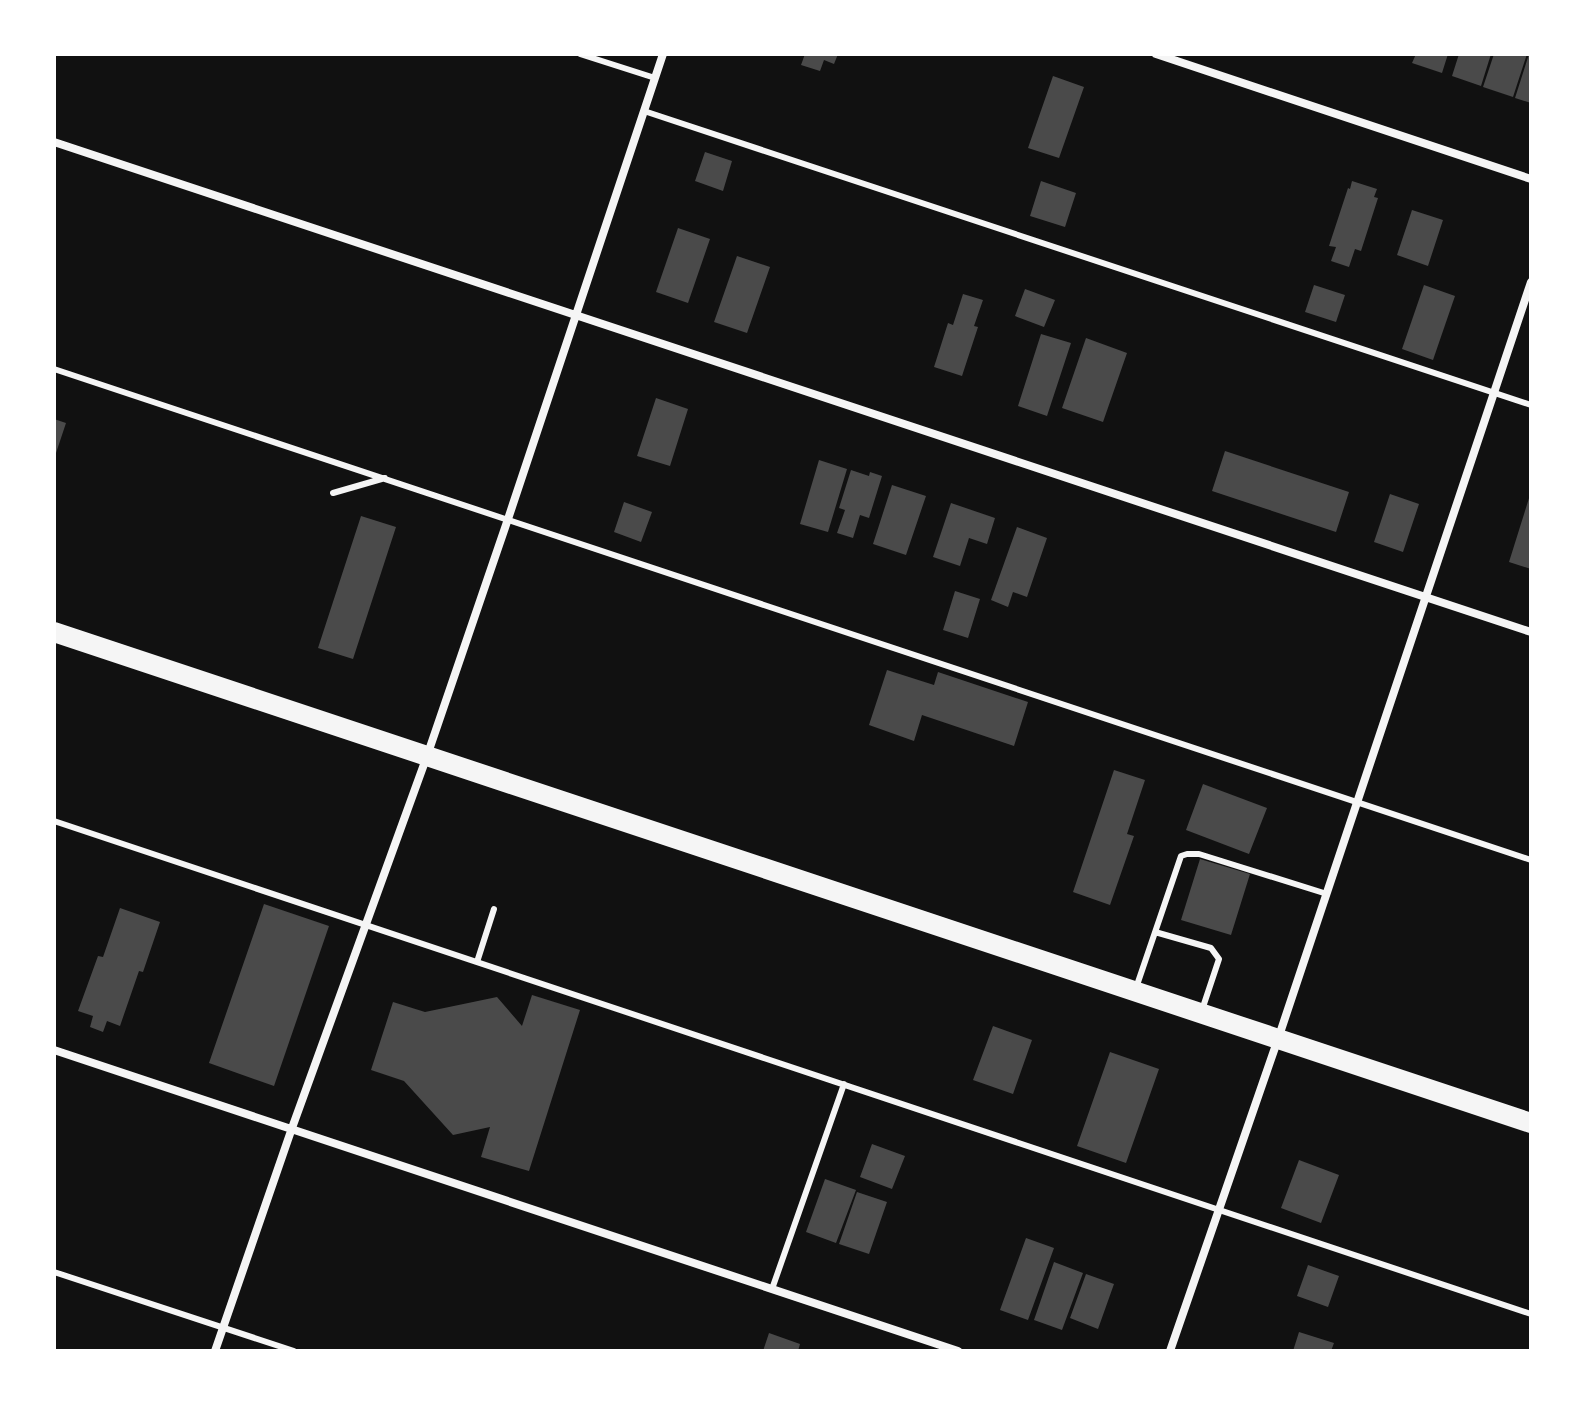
<svg xmlns="http://www.w3.org/2000/svg" width="1585" height="1405" font-family="Roboto,sans-serif">
<style>
.building{fill:#4a4a4a}
.lines{fill:none;stroke-linecap:round;stroke-linejoin:round}
.service{stroke:#f5f5f5;stroke-width:6}
.minor{stroke:#f5f5f5;stroke-width:8}
.primary{stroke:#f5f5f5;stroke-width:20}
</style>
<rect width="100%" height="100%" fill="#111"/>
<!-- building -->
<path class="building" d="M805,54H838L834,64L824,60L820,71L801,65Z
M1416,54H1448L1442,73L1412,63Z
M1459,54H1491L1481,86L1452,76Z
M1494,54H1527L1513,97L1483,87Z
M1529,54H1531V103L1515,98Z
M1053,76L1084,87L1059,158L1028,148Z
M705,152L732,161L723,191L695,181Z
M1041,181L1076,193L1065,227L1030,216Z
M1352,181L1377,189L1374,197L1378,198L1361,251L1355,249L1349,267L1331,261L1336,247L1329,246L1348,188L1350,189Z
M1412,210L1443,220L1428,266L1397,255Z
M678,228L710,239L688,303L656,292Z
M737,256L770,267L747,333L714,322Z
M1314,285L1345,295L1336,322L1305,312Z
M1424,285L1455,296L1433,360L1402,349Z
M1025,289L1055,300L1044,327L1015,316Z
M963,294L983,300L974,326L978,327L962,376L934,367L948,323L953,325Z
M1041,334L1071,343L1047,416L1018,406Z
M1086,338L1127,353L1103,422L1062,408Z
M656,398L688,409L670,466L637,456Z
M54,419L66,423L55,456H54Z
M1225,451L1349,492L1336,532L1212,491Z
M819,460L847,469L828,532L800,524Z
M851,470L869,476L870,472L882,476L869,518L860,515L853,538L837,533L845,510L839,508Z
M892,485L926,496L906,555L873,544Z
M1390,494L1419,504L1403,552L1374,542Z
M1530,495L1531,496V569L1509,562Z
M624,502L652,512L641,542L614,532Z
M951,503L995,518L987,544L969,538L960,566L933,557Z
M361,516L396,527L353,659L318,648Z
M1017,527L1047,538L1027,597L1013,592L1008,607L991,600Z
M955,591L980,599L968,638L943,630Z
M887,670L934,685L938,672L1028,702L1014,746L922,715L914,741L869,725Z
M1114,770L1145,780L1127,834L1134,836L1110,905L1073,892Z
M1203,784L1267,808L1249,854L1186,830Z
M1200,859L1250,874L1231,935L1181,920Z
M264,904L329,926L274,1086L209,1063Z
M120,908L160,922L143,972L139,971L120,1026L107,1021L103,1032L90,1027L93,1016L78,1011L98,956L103,957Z
M532,995L580,1010L529,1171L481,1157L490,1127L453,1135L404,1081L371,1070L393,1002L425,1012L497,997L522,1026Z
M993,1026L1032,1040L1013,1094L973,1080Z
M1110,1052L1159,1069L1126,1163L1077,1146Z
M872,1144L905,1156L892,1189L860,1177Z
M1299,1160L1339,1175L1321,1223L1281,1208Z
M825,1179L856,1190L836,1243L806,1232Z
M857,1192L887,1202L869,1254L839,1244Z
M1026,1238L1054,1248L1028,1320L1000,1310Z
M1054,1262L1083,1273L1062,1330L1034,1320Z
M1308,1265L1339,1276L1328,1307L1297,1296Z
M1086,1274L1114,1284L1098,1329L1070,1318Z
M1299,1332L1334,1343L1331,1351H1293Z
M769,1333L800,1344L798,1351H763Z"/>
<g class="lines">
<!-- service -->
<path class="service" d="M580,54L655,78
M644,111L1531,405
M54,369L1531,860
M333,493L385,478
M54,821L1531,1314
M1155,932L1211,948L1219,959L1202,1010
M477,962L494,909
M1136,988L1181,856L1187,854H1199L1327,894
M54,1272L294,1351
M772,1289L844,1084"/>
<!-- minor -->
<path class="minor" d="M1156,54L1531,179
M54,142L1531,632
M54,1050L958,1351
M215,1351L292,1128L427,756L508,519L663,54
M1170,1351L1278,1039L1531,282"/>
<!-- primary -->
<path class="primary" d="M54,632L1531,1123"/>
</g>
<!-- border -->
<rect width="1585" height="1405" fill="none" stroke="#ffffff" stroke-width="112"/>
</svg>
